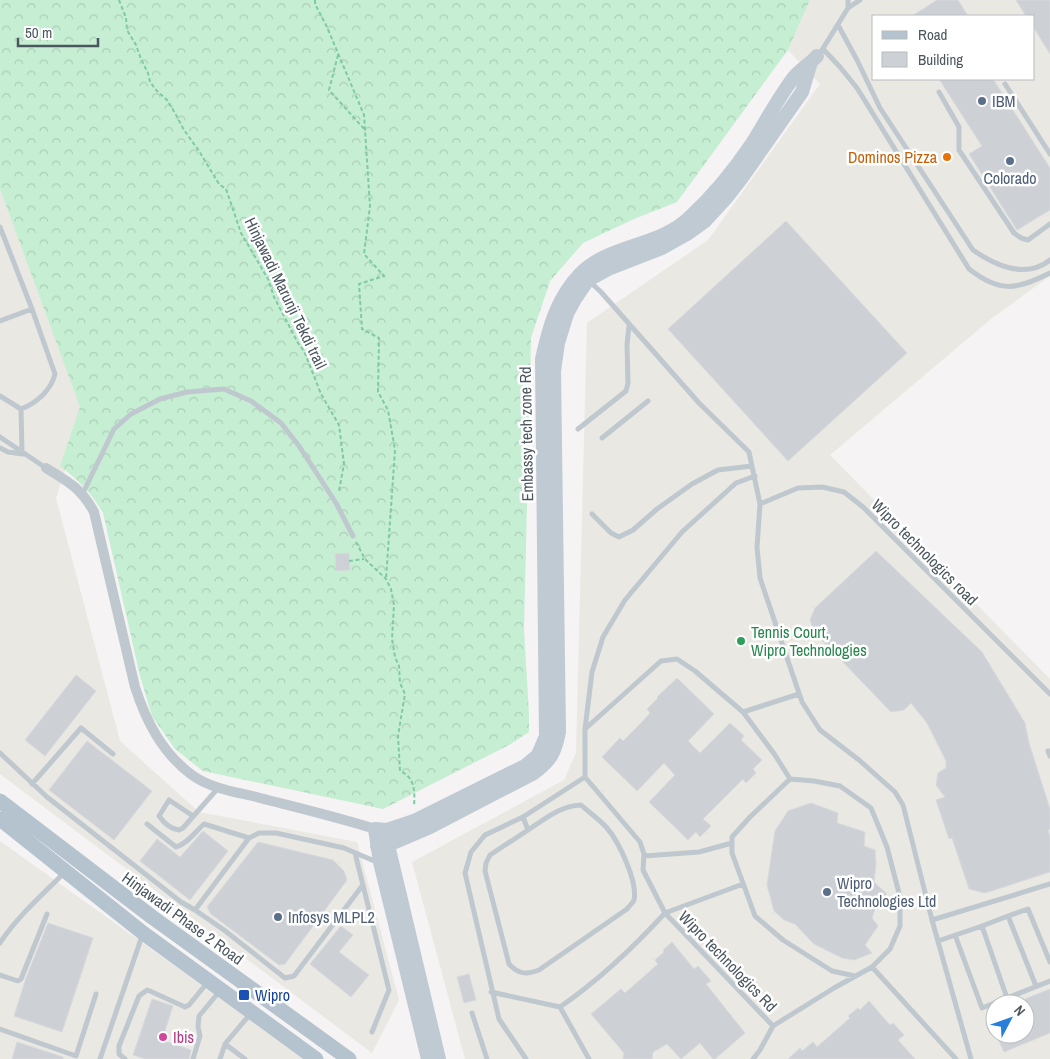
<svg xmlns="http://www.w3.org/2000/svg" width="1050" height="1059" font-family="'Archivo Narrow',sans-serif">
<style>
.commercial{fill:#eae8e2;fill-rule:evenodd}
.forest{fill:url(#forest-crowns)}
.building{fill:#cdd0d5;stroke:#d7d9dd}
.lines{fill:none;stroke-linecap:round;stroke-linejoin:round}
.path{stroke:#7fcba1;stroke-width:2;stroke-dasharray:4 2.5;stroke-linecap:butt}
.lane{stroke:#bfc8ce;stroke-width:5}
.street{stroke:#bfc8ce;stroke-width:10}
.secondary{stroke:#c0cad3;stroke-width:14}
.primary{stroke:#b5c3cf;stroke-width:15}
.service-dot{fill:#5c6f8a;stroke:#fff;stroke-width:2}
.food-dot{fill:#e8710a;stroke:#fff;stroke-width:2}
.leisure-dot{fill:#2e9e5b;stroke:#fff;stroke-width:2}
.transit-dot{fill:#1a4fb4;stroke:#fff;stroke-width:2}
.hotel-dot{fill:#d1479c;stroke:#fff;stroke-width:2}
.labels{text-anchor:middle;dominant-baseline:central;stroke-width:5;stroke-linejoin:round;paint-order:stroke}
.service-label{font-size:16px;fill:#4e5e75;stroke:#fff;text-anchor:start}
.food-label{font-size:16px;fill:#c56008;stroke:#fff;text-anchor:end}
.street-label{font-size:16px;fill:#4b575f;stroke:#fff}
.leisure-label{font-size:16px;fill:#27864d;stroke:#fff;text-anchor:start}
.transit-label{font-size:16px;fill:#164399;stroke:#fff;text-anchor:start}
.hotel-label{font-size:16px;fill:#b23c85;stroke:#fff;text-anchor:start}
</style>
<defs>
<pattern id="forest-crowns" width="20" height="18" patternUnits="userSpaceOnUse" patternTransform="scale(1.25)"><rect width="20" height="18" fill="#c6eed3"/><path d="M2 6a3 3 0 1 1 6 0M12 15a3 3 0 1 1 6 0" fill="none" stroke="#acceb8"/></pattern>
</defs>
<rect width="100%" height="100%" fill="#f5f3f3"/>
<!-- commercial -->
<path class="commercial" d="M810,0H1050V276L991,319L830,455L1050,679V1059H465L412,862L564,780L576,753L587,323L708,240L820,84L788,50ZM874,16H1034V79H874ZM995,1004H1025V1034H995Z
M0,166L86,405L56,498L120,741L199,812L357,842L399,1000L372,1053L0,774Z
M0,841L305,1059H0Z"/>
<!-- forest -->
<path class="forest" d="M0,0H810L788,50L677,202L634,219L583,243L550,281L531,338L524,630L529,714V732L509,745L383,809L203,771L175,749L152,716L140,676L103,513C91,492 79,481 60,466L80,407L0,189Z"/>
<!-- building -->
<path class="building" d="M937,0H958L968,16H912Z
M1016,0H1050V54L1034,28V16H1026Z
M939,79H993L1050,168V210L1017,230L969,154L982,146Z
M786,221L907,353L788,461L668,329Z
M876,551L982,652L1025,723L1029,743L1050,809V829L1048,830L1050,837V872L985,893L969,889L952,838L949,839L936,800L945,797L936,785L938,773L946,768V761L927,723L911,703L904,710L891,712L815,633L810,620L815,608Z
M349,553L350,570L336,571L335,554Z
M76,675L96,691L45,756L25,740Z
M677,678L714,714L688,741L700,753L730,723L744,736L741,740L762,760L753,769L756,773L746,783L743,779L703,819L711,826L700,837L696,832L688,840L649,802L675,775L664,763L637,791L602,757L620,738L623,741L642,722L650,713L647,709L658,698L657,697Z
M87,741L152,791L114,840L49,790Z
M811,803L838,813L837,823L865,832L864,846L875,850L876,864L874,882L887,894L875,909L872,918L878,926L865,945L872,953L854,960L842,958L814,944L795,924L784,920L774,911L767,885L775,831L788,811Z
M203,831L228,851L190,900L140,861L157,839L180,857Z
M258,842L333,860L344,871L347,880L285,964L279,965L211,914L207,907Z
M48,923L93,938L62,1032L14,1016L26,978Z
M341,926L353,935L339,952L369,975L351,997L310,964Z
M672,942L694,969L698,966L711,981L706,984L745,1033L715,1059H713L700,1043L681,1059L667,1044L653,1052L652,1059H623L624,1053L591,1014L621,989L625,993L658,964L655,960L664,952L663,950Z
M469,974L476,1000L464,1003L457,977Z
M1050,989V1033L1004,1052L996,1034H1025V999Z
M152,999L173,1006L162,1040L191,1050L189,1059H145L133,1055Z
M869,1001L890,1025L893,1023L904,1035L898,1040L915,1059H788L800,1048L802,1051L813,1042L817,1047L850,1018L848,1016L858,1008L860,1010Z
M17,1042L63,1057V1059H12Z"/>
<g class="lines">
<!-- path -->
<path class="path" d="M119,0L126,18L127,30L136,45L141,59L148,73L150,82L157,91L167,100L175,113L184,130L199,151L219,184L226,189L241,233L268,279L274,297L298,343L304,351L321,394L339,425L344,464L339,491
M315,0V4L327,27L364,115L370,206L364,254L384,276L359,284L362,329L379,338L378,392L388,410L395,450L386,579
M338,55L329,90L365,130
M356,542L365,559L386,579L391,589L394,605L392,639L395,657L399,666L400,683L405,694L398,736L400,771C415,777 415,792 414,806
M349,561L364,559"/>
<!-- lane -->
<path class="lane" d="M848,0V8
M838,25L857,60L880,108L973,250C996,266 1026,279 1050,260
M823,49L840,67L857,88L969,269C1000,293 1016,290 1050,273
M822,50L848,8L860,0
M1005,84L1050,154
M939,92L959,127V150L1014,233L1021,238L1028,240L1050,224
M0,227L32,309L0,321
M588,280L601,292L699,403L749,452L760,504L757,547L760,578L802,702L820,730L859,760L895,792L903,805L932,920L971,1059
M0,396L21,409L22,453
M21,409C37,403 51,390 55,374L32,309
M578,429L626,391L628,383L627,345L629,326
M0,437L46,468
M602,438L648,401
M0,448L8,452L23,454
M83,493L114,429L131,414L160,399L187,392L224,389L251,401L281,423L299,446L336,503L353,536
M760,504L798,488L822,487L844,492L863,507L1050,694
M592,514L611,533L619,537L633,530L657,509L692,484L718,470L752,466
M743,712L799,694
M585,729L661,661L677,659L695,671L743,712L775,755L790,779
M1050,751H1048L1050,756
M0,753L47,797L181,902L195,910L249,838L259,833H276L344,848L372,860L379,862
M32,784L81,728L113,754
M193,816L169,800L159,816C164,823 170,829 179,830L183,828L219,787
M523,817L528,830C546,818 560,806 581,805C590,813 600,820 607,828C619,842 638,882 634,900C633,903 629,906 627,909L539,970C526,975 518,974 509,964L485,871L486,863L490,855L528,830
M147,824L176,847C187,844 195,832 204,824L249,838
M355,853L389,990L372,1032
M644,856L699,852L732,843
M743,884L665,913L773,1026
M195,910L224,930L285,978L294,976L362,886
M932,920L1050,884
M982,926L1008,916
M955,935L982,1008L1007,998
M938,941L982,926L1007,998L1050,981
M0,943C17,917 42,895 64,873
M872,967L956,1059
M0,975L18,981L21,979L47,914
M1036,986L1008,916L1028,909L1050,962
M491,992L560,1007L589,1059
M560,1007C599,980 633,948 665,913L643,870L644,854L640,842L585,777
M472,1013L487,1059
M0,1029L76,1056L96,994
M225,1044L245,1059
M100,1059L142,936
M125,1059L119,1054V1046L139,996L147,990L150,991L185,1007L189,1005L207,983
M193,1059L200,1036L198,1027L199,1016L219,992
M220,1059L225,1044L251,1013
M526,1059L499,1019L465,873L471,852L485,835L523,817L585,777V729L592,672L603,637L625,600L682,532L736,483L755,476
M753,1059L760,1050L773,1026L834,988L872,967L890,949L900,926V897L887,847L871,808L840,786L814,781L790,779L750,817L732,837V853L755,916L783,940L832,971L855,976"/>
<!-- street -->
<path class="street" d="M46,468C69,482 81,488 94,512L135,687C146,721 162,753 192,775C211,789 238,792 260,798C299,808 337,817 375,829"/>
<!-- secondary -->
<path class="secondary" d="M387,830L414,821L525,766L538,755L546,736L542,359C549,327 557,298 580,274C609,244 660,247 690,217C713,196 734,170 751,145C765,123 778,98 794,77C798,72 805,67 811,62
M377,846L388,845L430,827L534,773C551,760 555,753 559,732L554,371L558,343L567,314L575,299L588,280L608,269L662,248L687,234L705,221L727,197L741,179L802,92L811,62L817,56
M428,1059L380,862L375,829L387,830L388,845L439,1059"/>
<!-- primary -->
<path class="primary" d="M0,801L152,917L349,1059
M0,819L143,933L316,1059"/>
</g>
<!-- markers -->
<g class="service-dot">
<circle cx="982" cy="101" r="5"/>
<circle cx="1010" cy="161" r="5"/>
<circle cx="827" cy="892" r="5"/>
<circle cx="278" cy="917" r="5"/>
</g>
<circle class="food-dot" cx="947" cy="157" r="5"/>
<circle class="leisure-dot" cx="741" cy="641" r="5"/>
<rect class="transit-dot" x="238" y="989" width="12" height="12" rx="2.5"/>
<circle class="hotel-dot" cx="163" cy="1037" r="5"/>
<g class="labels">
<!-- service labels -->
<g class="service-label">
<text x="992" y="101">IBM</text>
<text x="1010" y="178" text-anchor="middle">Colorado</text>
<text x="837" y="883">Wipro<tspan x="837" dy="18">Technologies Ltd</tspan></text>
<text x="288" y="917">Infosys MLPL2</text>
</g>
<!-- food labels -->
<g class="food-label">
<text x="937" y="157">Dominos Pizza</text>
</g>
<!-- street labels -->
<g class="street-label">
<text transform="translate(286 293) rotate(64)">Hinjawadi Marunji Tekdi trail</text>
<text transform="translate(526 434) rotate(-91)">Embassy tech zone Rd</text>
<text transform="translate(925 552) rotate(45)">Wipro technologics road</text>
<text transform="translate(183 918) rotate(36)">Hinjawadi Phase 2 Road</text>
<text transform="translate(728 961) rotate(46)">Wipro technologics Rd</text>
</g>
<!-- leisure labels -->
<g class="leisure-label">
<text x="751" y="632">Tennis Court,<tspan x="751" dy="18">Wipro Technologies</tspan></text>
</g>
<!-- transit labels -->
<g class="transit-label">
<text x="255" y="995">Wipro</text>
</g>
<!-- hotel labels -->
<g class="hotel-label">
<text x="173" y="1037">Ibis</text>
</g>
</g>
<!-- legend -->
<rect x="872" y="15" width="162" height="65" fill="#ffffff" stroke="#b7bcbf"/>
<rect x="882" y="31" width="25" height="8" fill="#b5c3cf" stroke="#b7bcbf"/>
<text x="918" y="40" font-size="15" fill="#4b575f">Road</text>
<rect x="882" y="52" width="25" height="15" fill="#cdd0d5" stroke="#b7bcbf"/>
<text x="918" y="65" font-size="15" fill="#4b575f">Building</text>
<!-- north arrow -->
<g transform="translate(1010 1019) rotate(49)"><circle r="24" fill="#ffffff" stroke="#b7bcbf"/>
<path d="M0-4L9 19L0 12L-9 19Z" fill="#277fdb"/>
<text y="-8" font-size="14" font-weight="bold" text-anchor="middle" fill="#4b575f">N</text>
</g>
<!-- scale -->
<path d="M18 38v8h80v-8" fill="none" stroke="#4b575f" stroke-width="2.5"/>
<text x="25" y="38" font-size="15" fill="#4b575f" stroke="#ffffff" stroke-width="4" paint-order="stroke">50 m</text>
</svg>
